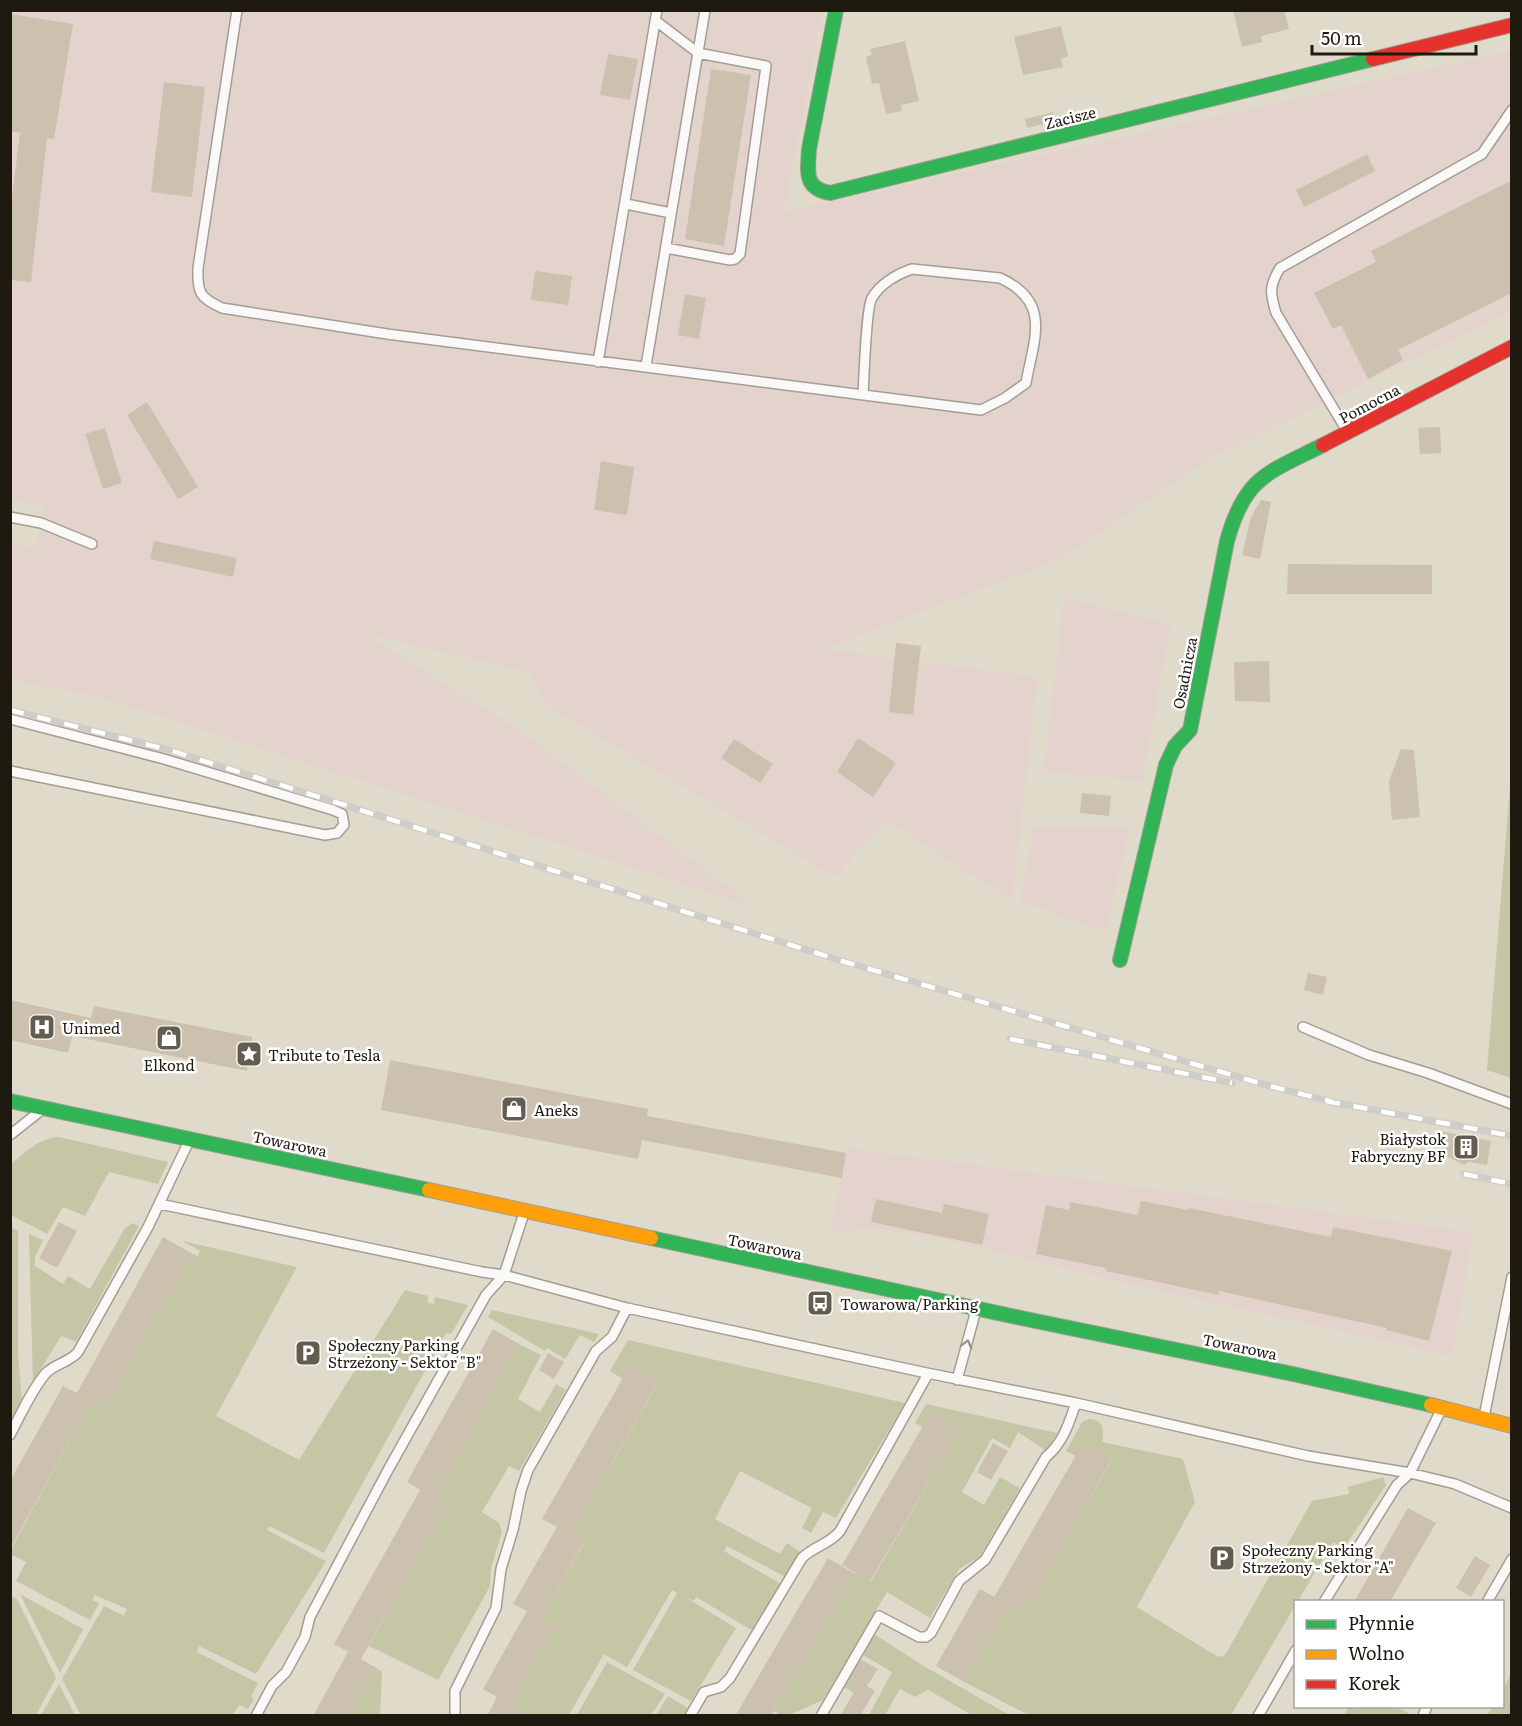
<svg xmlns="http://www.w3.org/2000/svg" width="1522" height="1726" font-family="Literata,serif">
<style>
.industrial{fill:#e4d3cd}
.green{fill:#c4c6a6}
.building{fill:#ccc1ae}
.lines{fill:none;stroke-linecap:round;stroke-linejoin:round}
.lane-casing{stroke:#a29e92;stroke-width:12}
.fast-casing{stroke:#a29e92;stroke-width:16}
.slow-casing{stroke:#a29e92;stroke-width:16}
.jam-casing{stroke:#a29e92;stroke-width:16}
.lane{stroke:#faf9f7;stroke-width:9}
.fast{stroke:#30b455;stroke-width:14}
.slow{stroke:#ff9f0a;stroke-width:14}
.jam{stroke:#e5322d;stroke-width:14}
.rail-casing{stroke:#cfcdc8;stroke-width:7}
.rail{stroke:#fff;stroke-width:4.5;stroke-dasharray:14;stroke-linecap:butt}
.oneway{stroke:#97958f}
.labels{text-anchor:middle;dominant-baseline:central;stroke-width:5;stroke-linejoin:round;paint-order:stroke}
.street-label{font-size:15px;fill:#1e1a0f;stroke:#fff}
.poi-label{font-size:15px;fill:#1e1a0f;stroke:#fff;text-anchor:start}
</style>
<rect width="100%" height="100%" fill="#e0daca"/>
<!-- industrial -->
<path class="industrial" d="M11,11H823L784,212L1511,51V311L1207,460L1060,559L823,649L895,658L896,643L921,646L919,662L1037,677L1012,901L886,819L835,877L546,705L528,672L366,634L444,684L516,727L752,906L97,696L11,680L10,544L36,548L44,506L11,499Z
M1064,597L1171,624L1142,781L1044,771Z
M1034,827L1129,828L1106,932L1020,901Z
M847,1148L1473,1232L1452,1356L1136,1285L933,1237L869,1227L830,1235Z"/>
<!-- green -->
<path class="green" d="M1511,774L1512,1078H1511L1487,1070Z
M59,1137L168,1162L158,1184L109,1172L85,1216L63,1207L47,1234L11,1215V1164C26,1152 39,1138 59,1137Z
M133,1223L139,1226L76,1342L61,1336L33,1382L29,1234L43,1240L35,1257V1266L63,1284L68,1276L90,1289L125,1228Z
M11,1227L18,1231V1353L22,1401L11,1419L10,1243L13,1238L11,1236Z
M182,1241L297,1267L216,1416L299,1460L405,1290L428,1296V1303L434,1304L435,1297L468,1305L451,1334L446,1333L324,1553L269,1526L267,1530L326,1561L256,1674L199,1646L197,1652L258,1683L251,1697L254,1699L248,1709L239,1705L232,1716L81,1715L62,1679L104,1606L135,1621L124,1615L127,1609L95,1595L92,1600L99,1603L90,1620L16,1581L26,1562L11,1554V1549L92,1401L105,1408L191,1253L198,1256L200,1251Z
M492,1310L599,1334L594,1342L580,1335L565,1359L547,1348L545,1351L488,1317Z
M628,1340L905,1403L836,1518L823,1512L811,1533L802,1528L812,1508L740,1471L715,1519L780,1554L787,1543L800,1552L786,1577L727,1546L724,1551L781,1584L753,1631L696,1597L694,1601L685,1597L736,1628L691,1701L633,1670L677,1593L672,1590L627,1667L604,1654L569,1715H524L525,1712L511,1704L541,1619L584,1543L571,1535L659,1381L631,1364L623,1379L610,1371Z
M519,1344L541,1355L518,1399L540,1412L556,1384L566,1390L519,1471L509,1466L482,1512L499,1523L502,1532L491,1568L490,1586L438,1680L369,1646L447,1505L434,1497Z
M926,1404L1057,1433L1046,1451L1018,1432L1010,1448L992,1438L962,1492L984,1505L1000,1477L1020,1488L980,1556L959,1569L930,1618L887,1592L823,1700L789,1715H781L774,1711L855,1573L871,1581L960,1430L931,1413L923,1427L915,1423Z
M1089,1419C1104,1420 1104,1429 1102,1442L1183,1459L1195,1502L1137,1607L1218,1657L1225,1655L1312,1501L1349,1494L1348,1487L1383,1477L1386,1485L1344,1548L1333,1542L1298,1601L1296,1602L1295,1606L1231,1715H1029L964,1682L1008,1605L1023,1613L1112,1460L1084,1443L1076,1456L1066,1451L1082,1422Z
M20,1594L83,1629L60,1673Z
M10,1596L17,1599L56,1678L36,1715H17L11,1712Z
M874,1634L922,1665L1009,1715H972L928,1690L915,1697L900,1689L885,1715H869L892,1672L863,1655Z
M860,1659L862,1660L852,1677L860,1682L854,1693L844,1687Z
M607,1662L665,1694L651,1715H577Z
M375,1667L382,1672L380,1715H348Z
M1511,1674V1715H1487L1493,1707L1502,1706L1503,1689Z
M59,1684L75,1715H41Z
M668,1696L688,1708L684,1715H656Z
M1350,1706L1396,1707L1412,1715H1344Z"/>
<!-- building -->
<path class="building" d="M1233,10H1284L1289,29L1261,36L1262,42L1242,47Z
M10,14L73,24L54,139L47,138L31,282L10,280V214L20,133L10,131Z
M1061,26L1068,56L1061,59L1063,67L1023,75L1014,37Z
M905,41L919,101L901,105L902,111L886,114L879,83L872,84L866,57L872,55L870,49Z
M608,54L638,59L630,100L600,95Z
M711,69L751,75L724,246L685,239Z
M164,82L205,87L192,197L151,192Z
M1053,112L1056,121L1027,128L1025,119Z
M1367,154L1375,171L1304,207L1296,190Z
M1512,180V293L1398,350L1403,360L1368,379L1341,325L1333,329L1314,293L1376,262L1371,251Z
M535,271L572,276L568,305L531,300Z
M685,294L706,298L699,339L678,335Z
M147,402L198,487L178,499L127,415Z
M1440,427L1441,453L1420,454L1418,428Z
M105,428L122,483L103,489L85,434Z
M601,461L634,467L627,515L594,510Z
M1261,500L1271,502L1260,559L1242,555L1251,517Z
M154,541L237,558L233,577L150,559Z
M1288,564L1432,565V594H1287Z
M896,643L921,646L913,715L889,712Z
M1269,661L1270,702L1235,701L1234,662Z
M858,738L896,763L873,797L837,772Z
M734,739L773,764L760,783L721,758Z
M1401,749L1414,750L1420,817L1392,820L1389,781Z
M1082,793L1111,796L1109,816L1080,813Z
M1308,973L1327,977L1323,995L1304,990Z
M10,1000L91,1018L94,1006L252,1037L247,1071L72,1036L68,1053L10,1040Z
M390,1060L648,1109L647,1116L846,1153L842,1178L642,1140L638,1159L381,1110Z
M1440,1131L1491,1141L1487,1165L1469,1162L1464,1165L1450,1158L1440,1156V1153L1436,1152Z
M876,1199L942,1213L944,1204L989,1214L982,1245L871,1222Z
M1141,1201L1188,1210L1189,1208L1331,1237L1333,1227L1452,1251L1429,1341L1386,1330L1387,1328L1219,1291V1295L1106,1271V1268L1036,1254L1046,1205L1069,1210L1070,1202L1138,1215Z
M59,1222L77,1231L57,1268L39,1258Z
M163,1237L191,1253L105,1408L92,1401L10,1549V1481L63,1386L77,1393Z
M493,1329L519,1344L434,1497L448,1505L361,1659L334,1644L420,1490L424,1492L407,1482Z
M548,1353L564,1362L554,1379L539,1370Z
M631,1364L659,1380L571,1535L584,1542L541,1619L528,1611L555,1627L511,1704L532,1716H487L497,1697L483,1689L527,1611L513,1604L557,1527L542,1519Z
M931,1412L960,1430L870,1581L842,1565Z
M993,1443L1008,1451L991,1480L977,1472Z
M1083,1443L1112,1459L1023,1614L1008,1605L964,1682L936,1666L980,1589L994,1597Z
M1408,1508L1436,1523L1390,1602H1354Z
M1475,1556L1490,1565L1471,1597L1456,1588Z
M828,1558L855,1574L771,1716H735Z
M348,1652L375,1667L348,1716H313Z
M862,1660L878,1669L867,1686L875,1691L860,1716H840L860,1682L866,1686L852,1677Z"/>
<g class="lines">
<!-- lane casing -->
<g class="lane-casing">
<path id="lane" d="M237,10L198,268C197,293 200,298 222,308L387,334L981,410L1005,398L1026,383C1034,338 1052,302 1000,278L912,269C897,274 880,284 872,298C866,307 864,379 863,395
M656,21L698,53L766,66L740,254L735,259L730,260L666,248
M626,204L671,213
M598,362L657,10
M646,366L705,10
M1347,431L1276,313C1270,293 1269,286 1280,268L1482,154L1512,110
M10,517L41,523L92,544
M10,719L164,759L333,810L342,814L344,825L337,833L325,835L10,771
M1303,1027L1369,1055L1428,1073L1512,1104
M10,1135L39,1112
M160,1204L482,1272L504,1275
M524,1213L504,1275L627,1308L922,1372L1076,1403L1308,1456L1410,1473L1455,1484L1512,1508
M957,1380L976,1310
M1484,1417L1512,1277
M10,1435C21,1414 31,1391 46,1373C55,1364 70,1362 78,1352L148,1227L189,1141
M1324,1602L1397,1485L1410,1473L1441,1410
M1487,1602L1512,1559
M256,1716L272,1686L286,1672L305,1637L310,1617L388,1470L486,1295L504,1275
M455,1716V1691L496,1608L501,1569L513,1530L521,1491L528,1470L596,1351L612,1337L627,1308
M690,1716L704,1692L721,1687L730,1678L802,1558C814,1546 830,1544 840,1531L928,1374
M821,1716L879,1616L919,1637H926L931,1633L959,1581L985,1560L1046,1457C1063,1443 1069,1423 1076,1403
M1258,1716L1296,1650
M1423,1716L1427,1706"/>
</g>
<!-- fast casing -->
<g class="fast-casing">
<path id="fast" d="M836,10L809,149C808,171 803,188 830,193L1373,59
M1120,960L1166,765L1175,746L1190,730L1227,541C1245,476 1268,473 1323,445
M10,1101L429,1190
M651,1238L1021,1318L1293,1374L1431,1405"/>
</g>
<!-- slow casing -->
<g class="slow-casing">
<path id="slow" d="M429,1190L651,1238
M1431,1405L1512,1426"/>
</g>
<!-- jam casing -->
<g class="jam-casing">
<path id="jam" d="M1373,59L1512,25
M1323,445L1512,347"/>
</g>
<!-- lane -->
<use href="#lane" class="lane"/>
<!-- fast -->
<use href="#fast" class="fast"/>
<!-- slow -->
<use href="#slow" class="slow"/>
<!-- jam -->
<use href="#jam" class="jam"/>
<!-- rail casing -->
<g class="rail-casing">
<path id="rail" d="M10,710L169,750L842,961L1266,1085L1333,1102
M1010,1039L1232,1083
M1326,1101L1512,1136
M1464,1174L1512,1184"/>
</g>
<!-- rail -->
<use href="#rail" class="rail"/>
</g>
<!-- one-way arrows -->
<defs><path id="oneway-chevron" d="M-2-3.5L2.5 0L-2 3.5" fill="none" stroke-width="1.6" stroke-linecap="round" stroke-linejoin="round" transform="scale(1.5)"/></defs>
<use class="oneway" href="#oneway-chevron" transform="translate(967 1344) rotate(-74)"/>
<!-- icons -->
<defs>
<g id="hospital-square" transform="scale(1.35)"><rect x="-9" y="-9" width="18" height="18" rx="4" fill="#625d50" stroke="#fff"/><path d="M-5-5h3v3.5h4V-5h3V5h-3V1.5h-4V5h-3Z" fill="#fff"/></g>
<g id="shop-square" transform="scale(1.35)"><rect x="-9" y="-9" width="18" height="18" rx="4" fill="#625d50" stroke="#fff"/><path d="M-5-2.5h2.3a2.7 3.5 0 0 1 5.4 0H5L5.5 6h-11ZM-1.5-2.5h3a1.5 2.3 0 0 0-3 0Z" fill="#fff"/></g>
<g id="sight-square" transform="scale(1.35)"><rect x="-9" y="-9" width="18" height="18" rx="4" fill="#625d50" stroke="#fff"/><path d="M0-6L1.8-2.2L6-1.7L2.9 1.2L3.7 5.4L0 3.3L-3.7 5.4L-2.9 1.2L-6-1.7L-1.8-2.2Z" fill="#fff"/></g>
<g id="building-square" transform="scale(1.35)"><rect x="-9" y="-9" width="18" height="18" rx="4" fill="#625d50" stroke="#fff"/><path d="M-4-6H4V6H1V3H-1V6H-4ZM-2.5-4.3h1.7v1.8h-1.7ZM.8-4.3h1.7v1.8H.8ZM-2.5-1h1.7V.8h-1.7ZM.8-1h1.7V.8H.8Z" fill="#fff"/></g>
<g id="bus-square" transform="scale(1.35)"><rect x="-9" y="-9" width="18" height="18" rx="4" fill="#625d50" stroke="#fff"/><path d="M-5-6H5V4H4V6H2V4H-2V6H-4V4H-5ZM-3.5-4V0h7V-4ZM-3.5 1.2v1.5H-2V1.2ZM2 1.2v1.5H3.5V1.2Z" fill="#fff"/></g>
<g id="parking-square" transform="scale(1.35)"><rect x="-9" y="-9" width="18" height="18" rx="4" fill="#625d50" stroke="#fff"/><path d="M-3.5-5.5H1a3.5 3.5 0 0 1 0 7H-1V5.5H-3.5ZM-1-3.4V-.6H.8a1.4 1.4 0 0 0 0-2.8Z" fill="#fff"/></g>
</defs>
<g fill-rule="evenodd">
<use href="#hospital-square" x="42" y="1027"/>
<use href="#shop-square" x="169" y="1038"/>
<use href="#sight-square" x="249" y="1054"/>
<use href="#shop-square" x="514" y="1109"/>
<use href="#building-square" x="1466" y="1147"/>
<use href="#bus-square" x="820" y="1303"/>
<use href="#parking-square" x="308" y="1353"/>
<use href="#parking-square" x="1222" y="1558"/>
</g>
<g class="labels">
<!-- street labels -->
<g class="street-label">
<text transform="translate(1070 117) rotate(-14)">Zacisze</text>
<text transform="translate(1369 403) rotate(-28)">Pomocna</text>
<text transform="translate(1184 673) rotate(-79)">Osadnicza</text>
<text transform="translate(290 1143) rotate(12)">Towarowa</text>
<text transform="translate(765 1246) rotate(12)">Towarowa</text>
<text transform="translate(1240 1346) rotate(12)">Towarowa</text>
</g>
<!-- poi labels -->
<g class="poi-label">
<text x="62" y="1027">Unimed</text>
<text x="268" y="1054">Tribute to Tesla</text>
<text x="169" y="1064" text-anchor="middle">Elkond</text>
<text x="534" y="1109">Aneks</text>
<text x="1446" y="1138" text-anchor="end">Białystok<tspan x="1446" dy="17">Fabryczny BF</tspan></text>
<text x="840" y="1303">Towarowa/Parking</text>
<text x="328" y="1344">Społeczny Parking<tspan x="328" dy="17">Strzeżony - Sektor "B"</tspan></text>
<text x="1242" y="1549">Społeczny Parking<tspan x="1242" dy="17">Strzeżony - Sektor "A"</tspan></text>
</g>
</g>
<!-- border -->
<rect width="1522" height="1726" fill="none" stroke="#1e1a0f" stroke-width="24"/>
<!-- legend -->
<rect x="1294" y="1600" width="210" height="108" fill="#ffffff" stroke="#a5a39f" stroke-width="1.5"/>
<rect x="1306" y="1620" width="30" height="9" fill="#30b455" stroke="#a5a39f" stroke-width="1.5"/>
<text x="1348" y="1630" font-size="18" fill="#1e1a0f">Płynnie</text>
<rect x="1306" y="1650" width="30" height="9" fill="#ff9f0a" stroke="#a5a39f" stroke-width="1.5"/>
<text x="1348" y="1660" font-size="18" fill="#1e1a0f">Wolno</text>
<rect x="1306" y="1680" width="30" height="9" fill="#e5322d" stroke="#a5a39f" stroke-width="1.5"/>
<text x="1348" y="1690" font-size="18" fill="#1e1a0f">Korek</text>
<!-- scale -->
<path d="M1312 45v9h164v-9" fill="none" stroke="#1e1a0f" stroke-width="3"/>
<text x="1321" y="45" font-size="18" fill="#1e1a0f" stroke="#ffffff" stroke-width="4.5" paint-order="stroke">50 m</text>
</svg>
